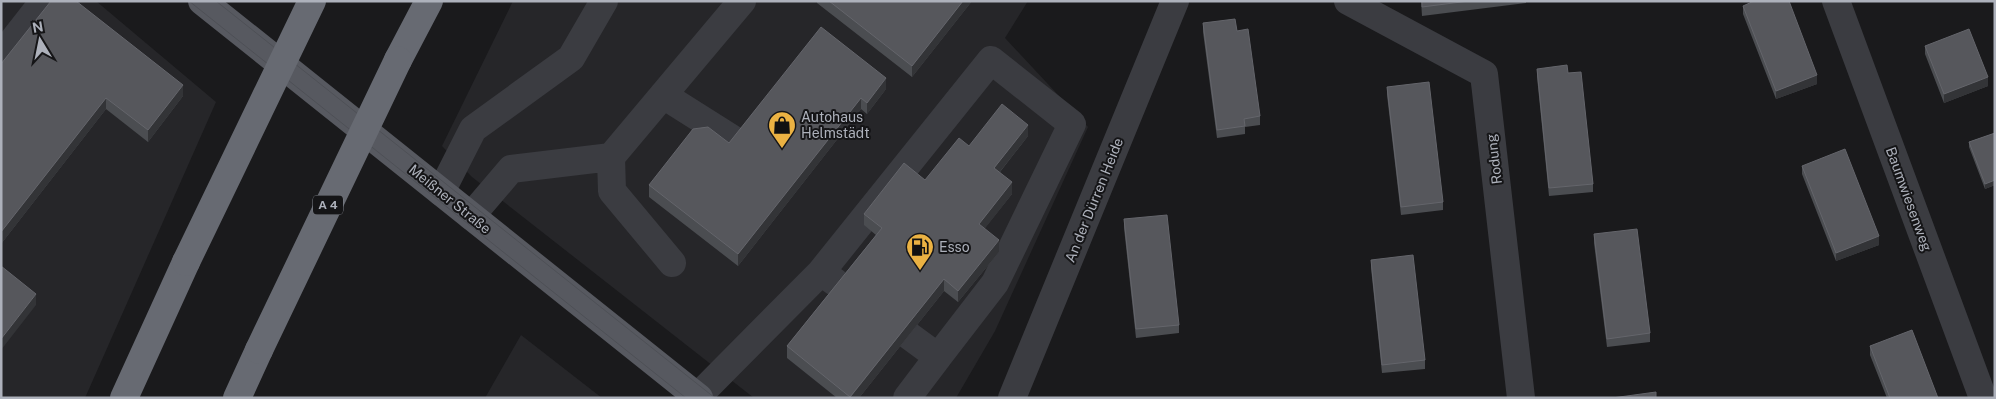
<svg xmlns="http://www.w3.org/2000/svg" width="1996" height="399" font-family="'Public Sans',sans-serif">
<style>
.built{fill:#262629}
.lines{fill:none;stroke-linecap:round;stroke-linejoin:round}
.minor{stroke:#3b3c41;stroke-width:28}
.major{stroke:#575960;stroke-width:28}
.highway{stroke:#676a72;stroke-width:28}
.tram{stroke:#4e5056;stroke-width:1}
.highway-bridge{stroke:#676a72;stroke-width:28}
.wall{fill:#4b4d51}
.shaded-wall{fill:#333437}
.building{fill:#56575c;stroke:#64656b}
.labels{text-anchor:middle;dominant-baseline:central;stroke-width:4;stroke-linejoin:round;paint-order:stroke}
.shield{fill:#151517;stroke:#7f828a;stroke-width:1}
.shield-label{font-size:12px;font-weight:bold;fill:#adb1bb}
.poi-label{font-size:14px;fill:#adb1bb;stroke:#151517;text-anchor:start}
.street-label{font-size:14px;fill:#adb1bb;stroke:#151517}
</style>
<rect width="100%" height="100%" fill="#1a1a1c"/>
<!-- built -->
<path class="built" d="M1,1H96L216,102L85,398H1Z
M513,1H1028L1005,38L1088,127L995,331L956,398H754L472,177L442,146Z
M521,335L602,398H485Z"/>
<g class="lines">
<!-- minor -->
<path class="minor" d="M1348,1L1484,74L1521,398
M1836,1L1983,398
M1,56L44,1
M663,95L739,143
M611,157L612,191L672,263
M441,192L473,129L571,58L604,1
M471,216L511,169L611,157L742,1
M821,272L991,60L1072,124L995,283L938,357
M878,313L938,357L907,398
M697,397L821,272L835,282
M1012,398L1175,1"/>
<!-- major -->
<path class="major" d="M202,1L699,398"/>
<!-- highway -->
<path class="highway" d="M398,60L429,1
M124,398L186,262
M237,398L259,350"/>
<!-- tram -->
<path class="tram" d="M189,1L686,398
M216,1L715,398"/>
<!-- highway-bridge -->
<path class="highway-bridge" d="M186,262L312,1
M259,350L398,60"/>
</g>
<!-- wall -->
<path class="wall" d="M817,1H972L912,77L817,3Z
M1421,1H1526V3L1422,16Z
M1743,6L1817,84L1776,99L1743,14Z
M1203,23L1237,31L1260,116V125L1245,127V134L1217,138L1203,32Z
M1925,46L1988,86L1944,103L1925,54Z
M1,64L183,96L148,142L106,109L1,244Z
M1537,69L1568,73L1593,184V192L1549,196L1537,77Z
M1387,87L1443,202V210L1401,215L1387,95Z
M886,89L867,114L861,109L738,266L649,197V185L729,143Z
M1995,133V185L1985,189L1969,147V142Z
M1028,136L1000,172L1012,194L984,229L999,252L958,302L944,291L859,398H837L787,358V346L876,235L864,225V214L925,180L969,146Z
M1802,166L1879,245L1836,261L1802,174Z
M1124,219L1179,325V333L1136,338L1124,228Z
M1594,234L1650,333V342L1607,347L1594,243Z
M1371,260L1425,360V369L1382,373L1371,268Z
M1870,346L1938,398H1887L1870,355Z"/>
<!-- shaded-wall -->
<path class="shaded-wall" d="M963,1H972L912,77V66Z
M1817,75V84L1776,99V91Z
M1988,77V86L1944,103V94Z
M886,78V89L867,114V103Z
M183,85V96L148,142V130Z
M106,98V109L1,244V232Z
M861,98V109L738,266V254Z
M1028,125V136L994,179V168Z
M1995,180V185L1985,189V184Z
M1012,182V194L979,236V224Z
M1879,236V245L1836,261V253Z
M999,240V252L958,302V291Z
M944,279V291L859,398H850Z
M36,294V305L1,350V339Z"/>
<!-- building -->
<path class="building" d="M51,1H76L183,85L148,130L106,98L1,232V64Z
M829,1H963L912,66Z
M1422,1H1469L1422,7Z
M1754,1H1789L1817,75L1776,91L1743,6Z
M1235,19L1237,31L1248,29L1260,116L1244,119L1245,126L1217,130L1203,23Z
M821,27L886,78L867,103L861,98L738,254L649,185L693,129L708,127L729,143Z
M1969,29L1988,77L1944,94L1925,46Z
M1567,65L1568,73L1581,72L1593,184L1549,188L1537,69Z
M1429,82L1443,202L1401,207L1387,87Z
M1002,104L1028,125L994,168L1012,182L979,224L999,240L958,291L944,279L850,397L787,346L882,228L864,214L904,163L925,180L959,138L969,146Z
M1995,133V180L1985,184L1969,142Z
M1845,149L1879,236L1836,253L1802,166Z
M1167,215L1179,325L1136,329L1124,219Z
M1637,229L1650,333L1607,339L1594,234Z
M1413,255L1425,360L1382,365L1371,260Z
M1,266L36,294L1,339Z
M1912,330L1938,398H1890L1870,346Z
M1656,392V398H1612Z"/>
<!-- icons -->
<defs>
<g id="shop-pin" transform="scale(1.4375)"><path d="M0 17L-7.5 6A9.5 9.5 0 1 1 7.5 6Z" fill="#ebb243" stroke="#151517"/><path d="M-5-2.5h2.3a2.7 3.5 0 0 1 5.4 0H5L5.5 6h-11ZM-1.5-2.5h3a1.5 2.3 0 0 0-3 0Z" fill="#111"/></g>
<g id="fuel-pin" transform="scale(1.4375)"><path d="M0 17L-7.5 6A9.5 9.5 0 1 1 7.5 6Z" fill="#ebb243" stroke="#151517"/><path d="M-5.5-6h7V0h2V4h1.3V-2.5L3-4.5l.8-.8L6-3V5H2.5V1h-1V6h-7ZM-4.2-4.7v3.2H.2V-4.7Z" fill="#111"/></g>
</defs>
<g fill-rule="evenodd">
<use href="#shop-pin" x="782" y="125"/>
<use href="#fuel-pin" x="920" y="247"/>
</g>
<g class="labels">
<!-- shield labels -->
<rect class="shield" x="313" y="195.5" width="30" height="19" rx="4"/>
<g class="shield-label">
<text x="328" y="205">A 4</text>
</g>
<!-- poi labels -->
<g class="poi-label">
<text x="801" y="117">Autohaus<tspan x="801" dy="16">Helmstädt</tspan></text>
<text x="939" y="247">Esso</text>
</g>
<!-- street labels -->
<g class="street-label">
<text transform="translate(1494 159) rotate(-97)">Rodung</text>
<text transform="translate(450 199) rotate(39)">Meißner Straße</text>
<text transform="translate(1909 199) rotate(70)">Baumwiesenweg</text>
<text transform="translate(1094 200) rotate(-68)">An der Dürren Heide</text>
</g>
</g>
<!-- border -->
<rect width="1996" height="399" fill="none" stroke="#adb1bb" stroke-width="5"/>
<!-- north arrow -->
<g transform="translate(40 40) rotate(350)" stroke="#151517" stroke-width="4" paint-order="stroke">
<path d="M0-4L9 19L0 12L-9 19Z" fill="#adb1bb"/>
<text y="-8" font-size="14" font-weight="bold" text-anchor="middle" fill="#adb1bb">N</text>
</g>
</svg>
